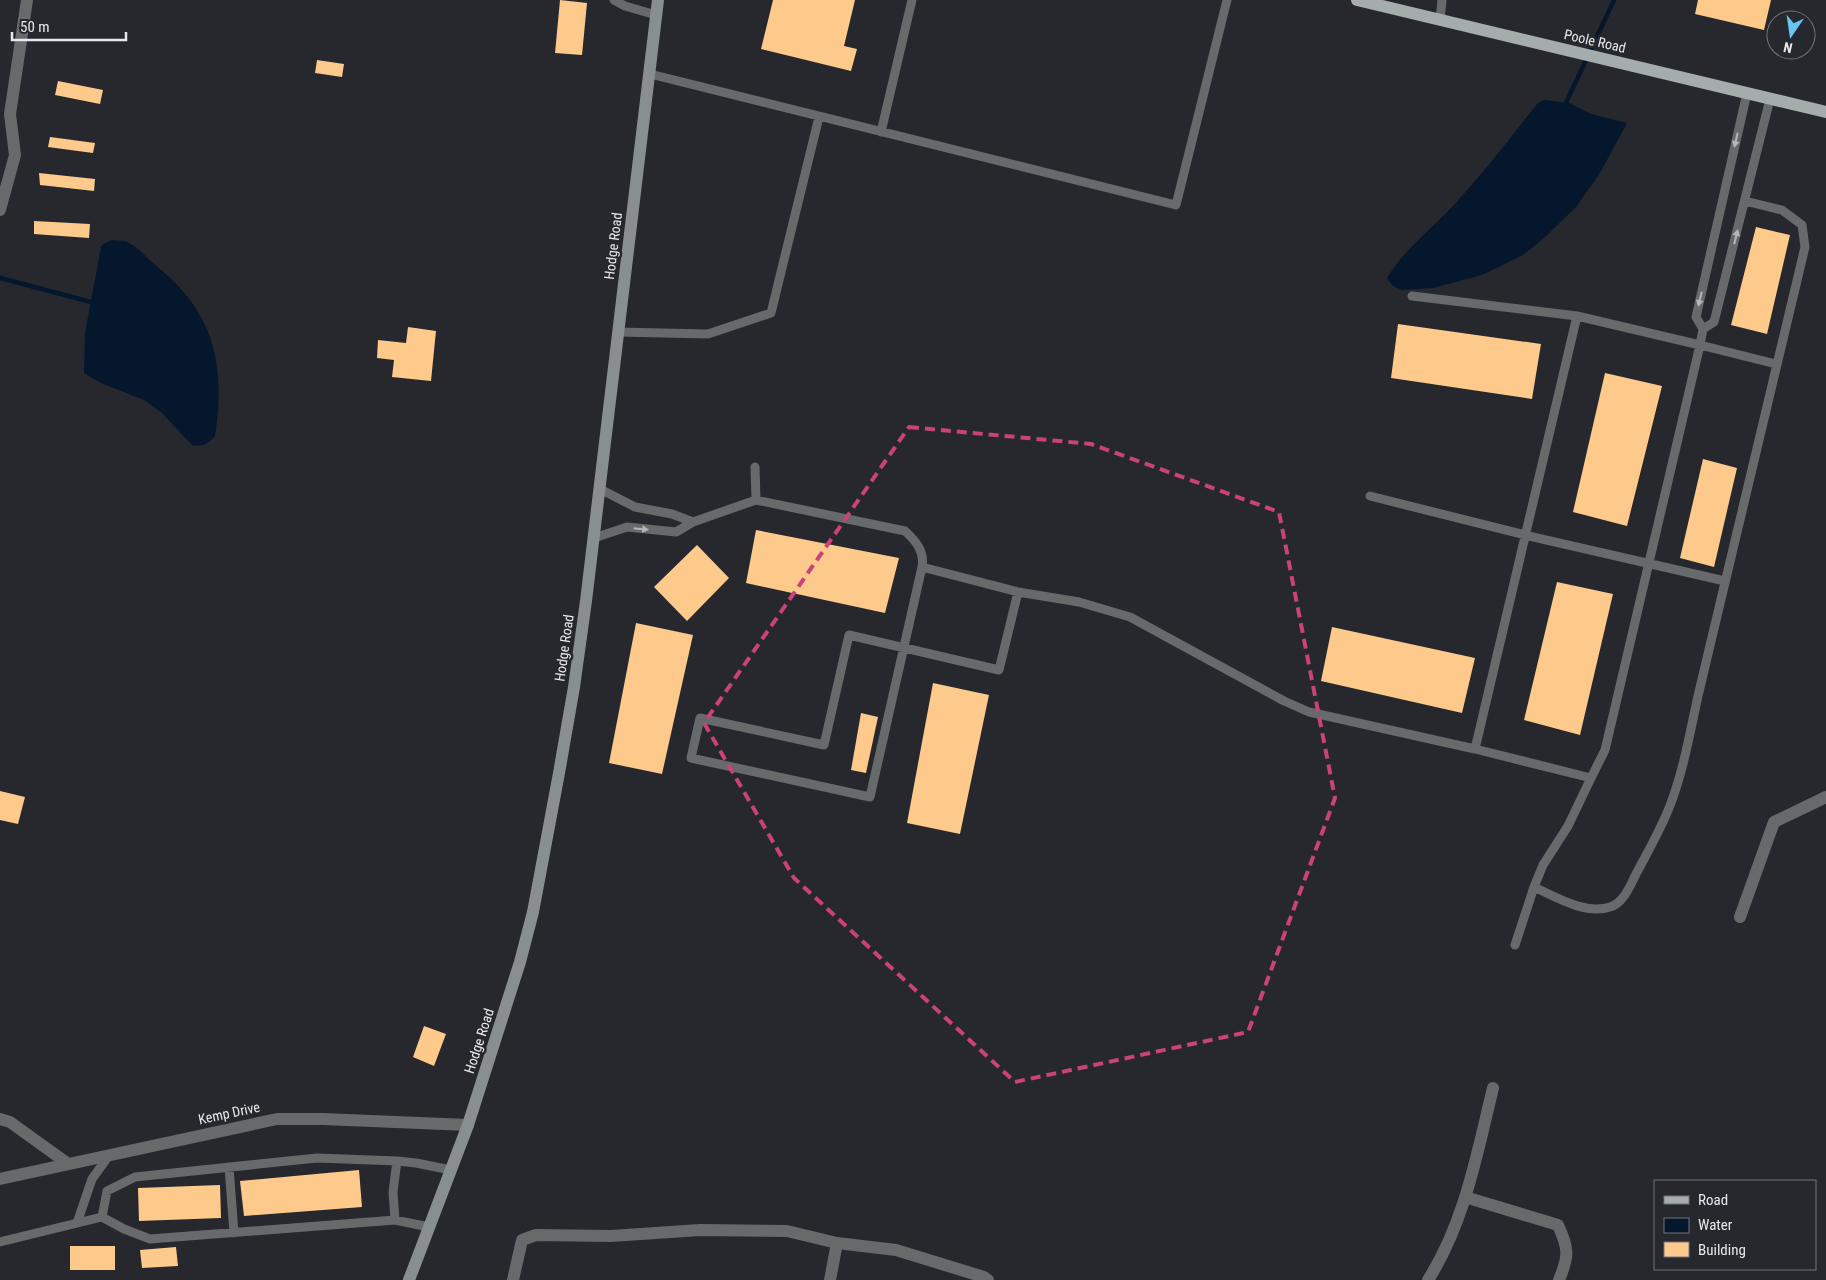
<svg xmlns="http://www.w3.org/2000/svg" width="1826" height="1280" font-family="'Roboto Condensed',sans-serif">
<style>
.water{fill:#04172c}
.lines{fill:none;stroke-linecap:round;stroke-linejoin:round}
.stream{stroke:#04172c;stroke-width:4.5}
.building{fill:#fdca8b}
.service{stroke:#666a6a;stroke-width:9}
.minor{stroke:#666a6a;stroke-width:12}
.secondary{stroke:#898f90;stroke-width:12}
.primary{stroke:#a4acac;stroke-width:12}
.oneway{fill:#b4b6b9}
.marked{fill:none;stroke:#ca4278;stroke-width:4;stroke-dasharray:10 6;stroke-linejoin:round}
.labels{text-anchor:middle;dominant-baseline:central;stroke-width:5;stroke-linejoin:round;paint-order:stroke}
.street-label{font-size:14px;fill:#e8e9ed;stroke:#26282d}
</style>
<rect width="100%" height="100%" fill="#26282d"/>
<!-- water -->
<path class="water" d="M1544,100L1569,103L1591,114L1627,123L1600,173L1576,207L1543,239L1523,255L1482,275L1433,288L1402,290L1393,286L1387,278C1404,250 1430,230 1452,207C1483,174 1510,138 1538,103Z
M112,240C117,241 123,240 127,242C137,246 146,257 154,264C214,311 226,363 215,436C209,444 201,447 192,445L161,412L144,400L101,383L84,373L85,333L101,247L103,244Z"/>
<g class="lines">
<!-- stream -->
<path class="stream" d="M1564,107L1614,0
M0,278L91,302L94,305"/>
</g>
<!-- building -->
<path class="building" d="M560,0L587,3L582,55L555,53Z
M773,0H855L844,46L857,49L851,71L761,49Z
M1698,0H1771L1764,30L1695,14Z
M317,60L344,64L342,77L315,73Z
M58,81L103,90L100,104L55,95Z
M50,137L95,143L93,153L48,147Z
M39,173L95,179L94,191L40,185Z
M34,221L90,224L89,238L34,234Z
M1756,227L1790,235L1767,334L1731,325Z
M1398,324L1541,344L1532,399L1391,378Z
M408,327L436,331L431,381L392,377L394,360L377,358L378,340L406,343Z
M1605,373L1662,386L1627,526L1573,512Z
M1703,459L1737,468L1714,567L1680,558Z
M756,530L899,558L885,613L746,583Z
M697,545L729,578L687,621L654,587Z
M1557,582L1613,594L1580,735L1524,720Z
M636,623L693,635L662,774L609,763Z
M1332,627L1475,658L1462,713L1321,681Z
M933,683L989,695L960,834L907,823Z
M861,713L878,717L866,773L851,770Z
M0,791L25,797L18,824L0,820Z
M424,1026L446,1034L434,1066L413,1057Z
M359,1170L362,1207L244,1216L240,1181Z
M220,1185L221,1218L139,1221L138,1188Z
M70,1246H115V1270H70Z
M176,1247L178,1266L142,1268L140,1250Z"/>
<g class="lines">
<!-- service -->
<path class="service" d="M614,0L625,6L656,15
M1440,20L1442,0
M650,74L1176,205L1227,0
M1747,93L1696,317L1703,329L1700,345L1776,364
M881,132L912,0
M1412,296L1577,316
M1703,329L1714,322L1770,99
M618,332L708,334L771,313L819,117
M755,467L756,500
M600,489L635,507L672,514L693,522
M1370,496L1525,535L1725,581
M594,538L627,527L676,532L693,522L756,500L905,531C916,541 925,552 922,567L870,797L691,758L700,718L824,745L849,635L999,670L1018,592L922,567
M1018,592L1079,602L1130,617L1284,701L1309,712L1475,749L1577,316L1700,345L1605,750L1591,778L1475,749
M1534,887C1556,897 1585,915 1610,907C1624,903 1631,884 1637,872C1649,850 1662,827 1671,803C1684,768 1690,732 1698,696L1805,247L1802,225L1782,210L1745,201
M1515,945L1534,887L1543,865L1568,826L1591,778
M397,1161L317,1158L135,1177L107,1191L102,1217L124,1229L150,1239L395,1220L429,1227
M229,1167L234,1233
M395,1220L393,1192L397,1161L416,1163L451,1170
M77,1223L92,1179L110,1154
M0,1242L102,1217"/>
<!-- minor -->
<path class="minor" d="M0,210L15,155L10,114L27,0
M1740,917L1774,822L1826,797
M0,1119L10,1122L67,1163
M0,1179L277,1119H323L468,1125
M1465,1197L1558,1225C1569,1249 1569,1256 1559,1280
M837,1243L896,1250L984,1277L988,1280
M513,1280L522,1240L536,1235L611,1236L700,1230L787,1231L837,1243L830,1280
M1428,1280C1465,1222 1477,1153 1493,1088"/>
<!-- secondary -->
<path class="secondary" d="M409,1280L468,1125L520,962L533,912L559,773L574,687L586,601L658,0"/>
<!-- primary -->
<path class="primary" d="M1357,0L1826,112"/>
</g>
<!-- one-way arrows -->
<defs><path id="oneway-solid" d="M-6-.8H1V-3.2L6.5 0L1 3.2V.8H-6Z" transform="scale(1.25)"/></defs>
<g class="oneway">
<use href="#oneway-solid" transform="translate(1736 140) rotate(103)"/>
<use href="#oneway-solid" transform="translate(1736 237) rotate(-76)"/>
<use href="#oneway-solid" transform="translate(1700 299) rotate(103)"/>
<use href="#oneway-solid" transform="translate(641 529) rotate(6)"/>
</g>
<!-- marked area -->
<path class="marked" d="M909,427L1091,444L1279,512L1335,798L1248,1032L1015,1082L794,878L704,723Z"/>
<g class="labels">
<!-- street labels -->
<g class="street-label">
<text transform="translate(1595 41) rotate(13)">Poole Road</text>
<text transform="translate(613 246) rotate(-83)">Hodge Road</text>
<text transform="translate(564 648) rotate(-82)">Hodge Road</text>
<text transform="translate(479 1041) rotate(-72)">Hodge Road</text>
<text transform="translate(229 1113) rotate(-12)">Kemp Drive</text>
</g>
</g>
<!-- legend -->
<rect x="1654" y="1180" width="162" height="90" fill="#26282d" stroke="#74757a"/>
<rect x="1664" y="1196" width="25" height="8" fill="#a4acac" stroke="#74757a"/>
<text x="1698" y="1205" font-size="15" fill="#e8e9ed">Road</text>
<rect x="1664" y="1218" width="25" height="15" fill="#04172c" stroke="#74757a"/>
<text x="1698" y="1230" font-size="15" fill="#e8e9ed">Water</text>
<rect x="1664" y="1242" width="25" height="15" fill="#fdca8b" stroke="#74757a"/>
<text x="1698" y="1255" font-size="15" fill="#e8e9ed">Building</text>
<!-- north arrow -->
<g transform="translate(1791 35) rotate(193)"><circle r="24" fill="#26282d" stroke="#74757a"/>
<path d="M0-4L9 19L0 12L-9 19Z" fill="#69c4f1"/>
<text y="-8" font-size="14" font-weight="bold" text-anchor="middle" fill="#e8e9ed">N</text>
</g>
<!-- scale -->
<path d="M12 32v8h114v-8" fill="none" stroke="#e8e9ed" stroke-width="2.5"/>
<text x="20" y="32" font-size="15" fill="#e8e9ed" stroke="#26282d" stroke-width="4" paint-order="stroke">50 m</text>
</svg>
